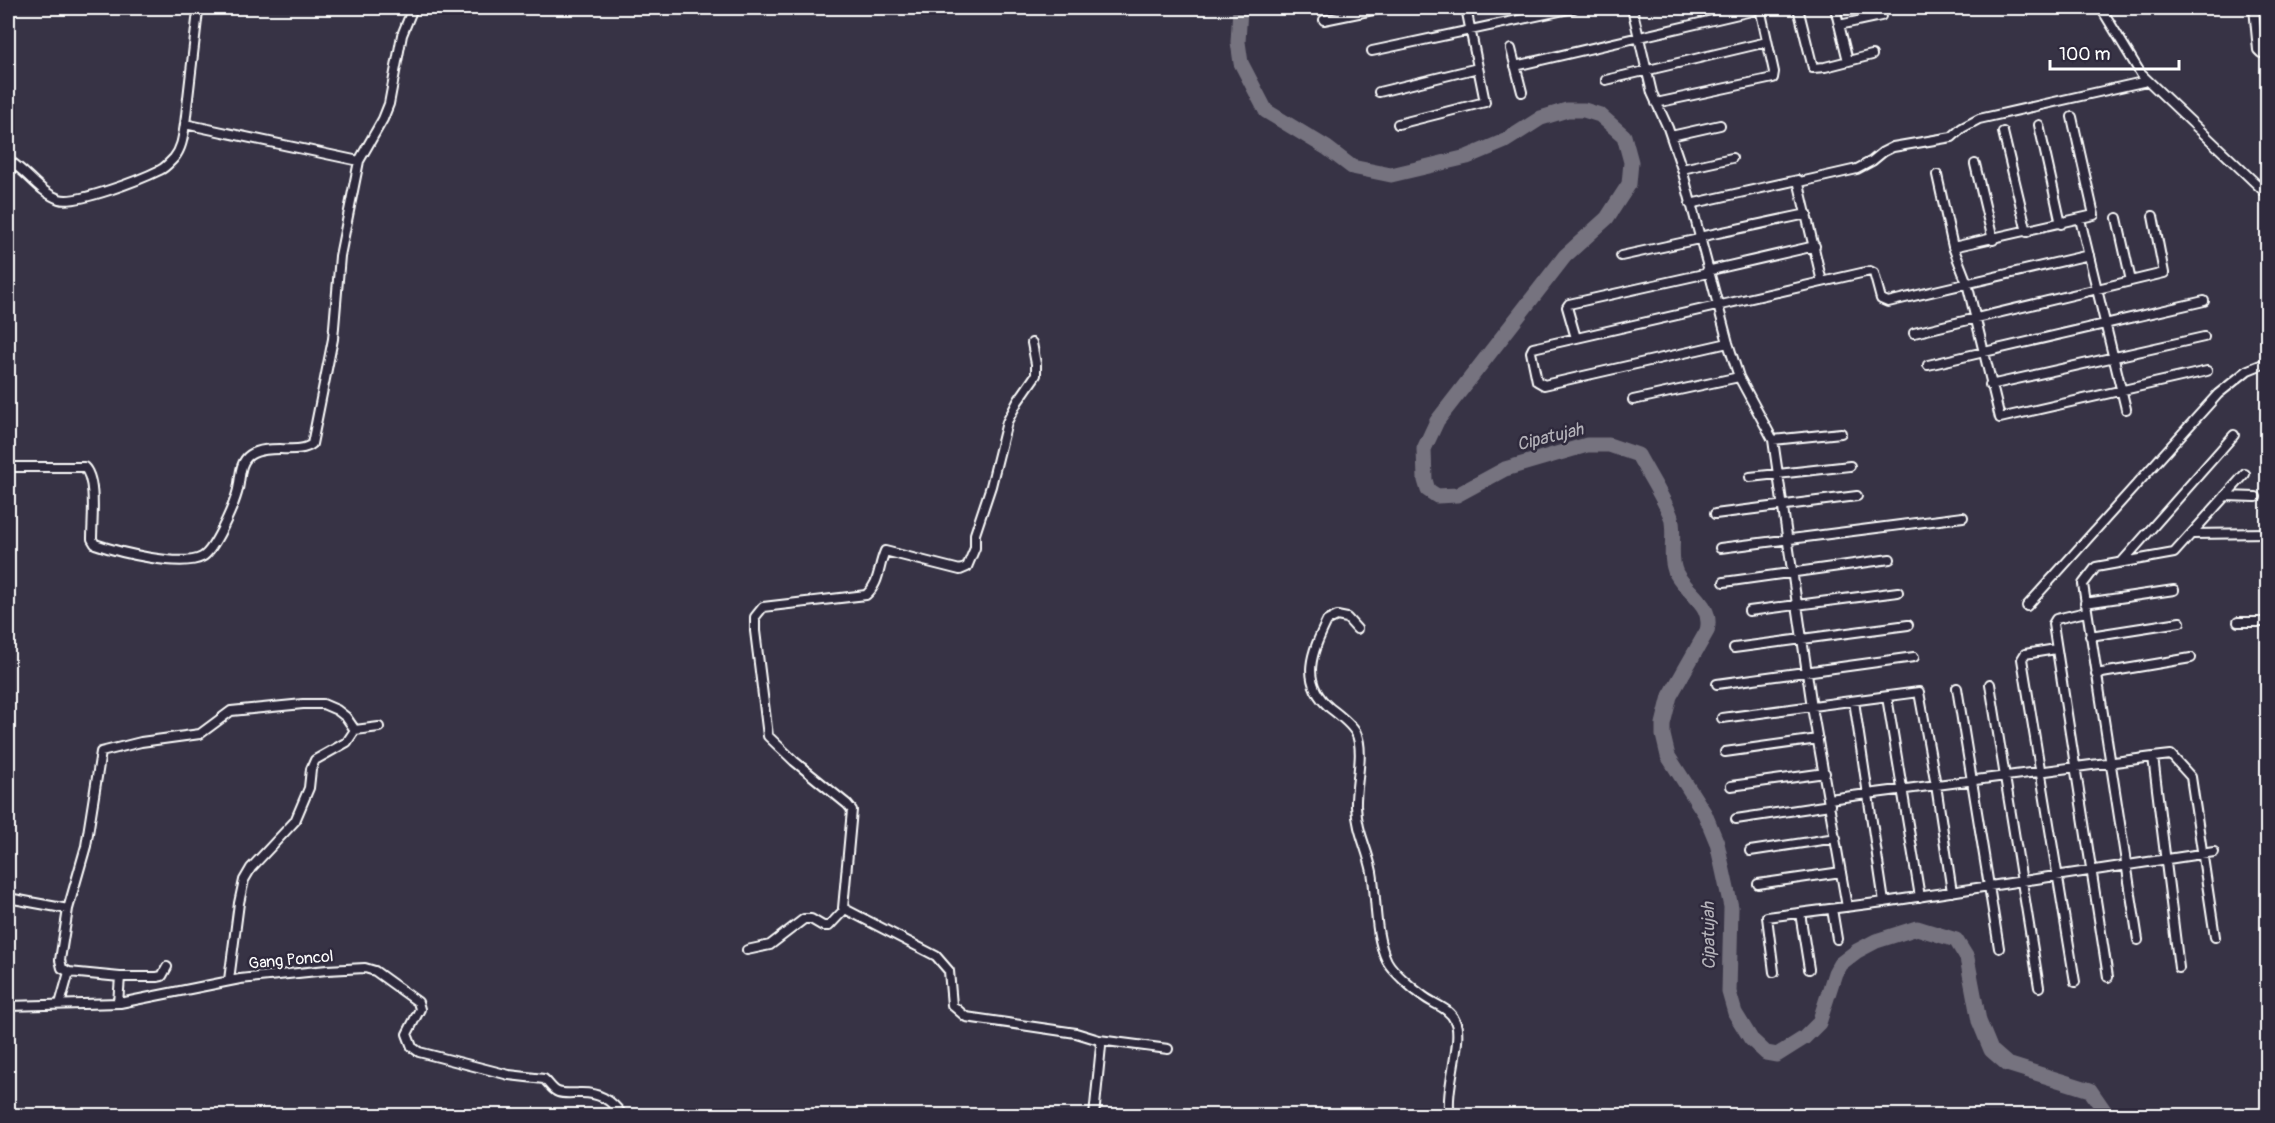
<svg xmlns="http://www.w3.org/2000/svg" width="2275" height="1123" font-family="Pangolin,sans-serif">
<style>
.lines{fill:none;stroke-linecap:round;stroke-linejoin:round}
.river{stroke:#76737f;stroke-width:15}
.minor-casing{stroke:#fff;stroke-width:12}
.minor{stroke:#2f2a3d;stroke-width:8}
.labels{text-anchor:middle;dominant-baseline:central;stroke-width:5;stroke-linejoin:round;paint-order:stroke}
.street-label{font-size:16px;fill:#fff;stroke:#2f2a3d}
.water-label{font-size:18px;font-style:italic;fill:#b4b2b9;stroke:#2f2a3d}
</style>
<rect width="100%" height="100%" fill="#373345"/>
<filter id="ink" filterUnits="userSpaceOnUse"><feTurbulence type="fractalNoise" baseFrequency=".0167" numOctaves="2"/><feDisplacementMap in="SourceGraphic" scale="12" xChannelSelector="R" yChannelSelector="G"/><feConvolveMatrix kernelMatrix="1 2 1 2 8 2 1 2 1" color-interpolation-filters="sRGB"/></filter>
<g filter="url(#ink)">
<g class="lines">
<!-- river -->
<path class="river" d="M1240,8L1238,42L1241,63L1266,111L1327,148L1352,167L1391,175L1467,157L1505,141L1541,118L1567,110H1584L1600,115L1624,136L1631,162L1629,184L1607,218L1565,256L1437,421L1424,449L1425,480L1428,490L1437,496L1457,495L1505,469L1587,445H1609L1638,455C1647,472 1665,500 1671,517C1676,534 1668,557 1676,573C1687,594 1714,604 1707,631L1670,696L1663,724V735L1668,756L1705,814L1717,843L1731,907L1729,992L1735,1013L1751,1039L1766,1053L1777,1055L1804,1038L1819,1023L1835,973L1840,964L1857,951L1876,941L1917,928L1956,940L1967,958L1979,1021L1991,1050L2007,1064L2090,1090L2108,1116"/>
<!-- minor casing -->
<g class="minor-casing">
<path id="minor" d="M1632,8L1652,93L1668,128L1682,169L1728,343L1739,377L1773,440L1812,707L1847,907
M1798,8L1813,68L1825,67L1872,55
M1835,8L1848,61
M2101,8L2141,74L2268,195
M2254,8L2258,50L2261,53H2268
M1324,20L1383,8
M1839,25L1881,16
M1511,49L1522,92
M1372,51L1574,8
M1515,66L1760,9
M1606,80L1767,42
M1379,92L1478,68
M1656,103L1773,78L1774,72L1760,8
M185,124L198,11L194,8
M1398,124L1485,102L1466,8
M2039,125L2061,224
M2003,132L2027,232
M1671,136L1720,125
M8,160C26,170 39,192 59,199C76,205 142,179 160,170C165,168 170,162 174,158C182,148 183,137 185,124L359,161L340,256L333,339L312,444C299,455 268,443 250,455C238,463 241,481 237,493C233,507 214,551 202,557C181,568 118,552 95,544L92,539C92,521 97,479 84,467H8
M359,161L383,119L389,104L402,35L413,8
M1975,164L1993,240
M1682,169L1732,158
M1937,175L1953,247L1967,283L2000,418L2207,371
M1800,182L1857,169L1872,161L1883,152L1893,147L1952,137L1962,128L1979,119L2147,81
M1690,204L1798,180L1822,282
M2117,218L2131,281
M2080,219L2126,409
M1699,237L1807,214
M1953,247L2094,215L2072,117
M1621,256L1699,239
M1707,271L1815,246
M1914,333L2164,273L2153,216
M1576,338L1567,307L1569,304L1708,273
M1032,343L1036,364V375L1018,401L1007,422L991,486L975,534V548L967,567L960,570L885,551C878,567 880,583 866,595L763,607L755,617V631L768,736L794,761L847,804L852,810L843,908L936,956L949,971L952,1005L966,1017L1076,1033L1099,1040L1101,1046L1094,1116
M1728,343L1544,385L1537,381L1531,352L1533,348L1870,271L1874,273L1881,299L1888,302L2089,255
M1928,365L2204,301
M1990,385L2204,337
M1633,400L1739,377
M1773,440L1841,433
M1750,477L1850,466
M2225,496L2256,497
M1715,514L1857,496
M2192,534L2268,533
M1720,548L1963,517
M2121,563L2234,435
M1724,582L1890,559
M2085,603L2174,590
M2027,606L2218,394L2248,370L2268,362
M1749,611L1898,592
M2086,612L2056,619L2053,624L2108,977
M2238,622H2268
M1357,629L1347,618L1337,616L1327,621C1312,652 1299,681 1330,708C1338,714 1351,724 1356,733C1365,751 1355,785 1356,806C1357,832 1367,847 1372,872C1377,901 1374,934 1387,961C1393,972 1413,989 1423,996C1433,1004 1450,1008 1455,1021C1464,1039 1444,1090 1450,1116
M2090,636L2180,622
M1734,648L1908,625
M2056,649L2025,654L2022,659L2075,982
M2096,674L2191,658
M1717,684L1914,657
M1990,684L2039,987
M1957,688L1999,948
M1887,697L1920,897
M1854,701L1884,902
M1722,718L1919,692L1936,785L1952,892
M355,730L379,727
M1725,752L1818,739
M2153,757L2171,755L2191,777L2215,937
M1731,786L1825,773
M1829,799L2153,757L2179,968
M1736,819L1830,805
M1750,851L1836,838
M1758,884L1841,872
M8,898L68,909
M1832,909L1837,939
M1800,913L1809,969
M2138,940L2083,584L2096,567L2174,553L2245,474
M747,950L770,945L804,919H811L823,926H829L844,910
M69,972L120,977L118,1003
M1774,972L1767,917L1884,902L2214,852
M120,977H157L162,976L167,967
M229,980L239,903L244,880L251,868L295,821L309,788L311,769L315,760L347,742L355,730
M60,1004L69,972L62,968L60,960L68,909L86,846L101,752L141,742L200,734L231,711L303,704H323L337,710L346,717L355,730
M8,1006L120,1003L240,979L327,970L365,968L375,971L418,1002L420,1009L407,1034L412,1047L419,1052L509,1075L544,1079C549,1083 552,1090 558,1092C564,1094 571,1093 578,1093C598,1092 611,1099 623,1116
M1099,1040L1168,1049"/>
</g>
<!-- minor -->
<use href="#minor" class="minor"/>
</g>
</g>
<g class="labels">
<!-- street labels -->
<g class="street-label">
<text transform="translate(291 960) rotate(-5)">Gang Poncol</text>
</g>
<!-- water labels -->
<g class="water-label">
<text transform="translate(1550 437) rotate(-14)">Cipatujah</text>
<text transform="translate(1709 936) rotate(-91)">Cipatujah</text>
</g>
</g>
<!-- margin -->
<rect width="2275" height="1123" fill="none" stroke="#2f2a3d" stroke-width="30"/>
<rect x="15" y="15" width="2245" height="1093" fill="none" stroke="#fff" stroke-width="2" filter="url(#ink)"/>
<!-- scale -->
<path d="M2050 60v9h129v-9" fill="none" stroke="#ffffff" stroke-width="3"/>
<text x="2059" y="60" font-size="18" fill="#ffffff" stroke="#2f2a3d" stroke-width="4.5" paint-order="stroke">100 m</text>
</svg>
